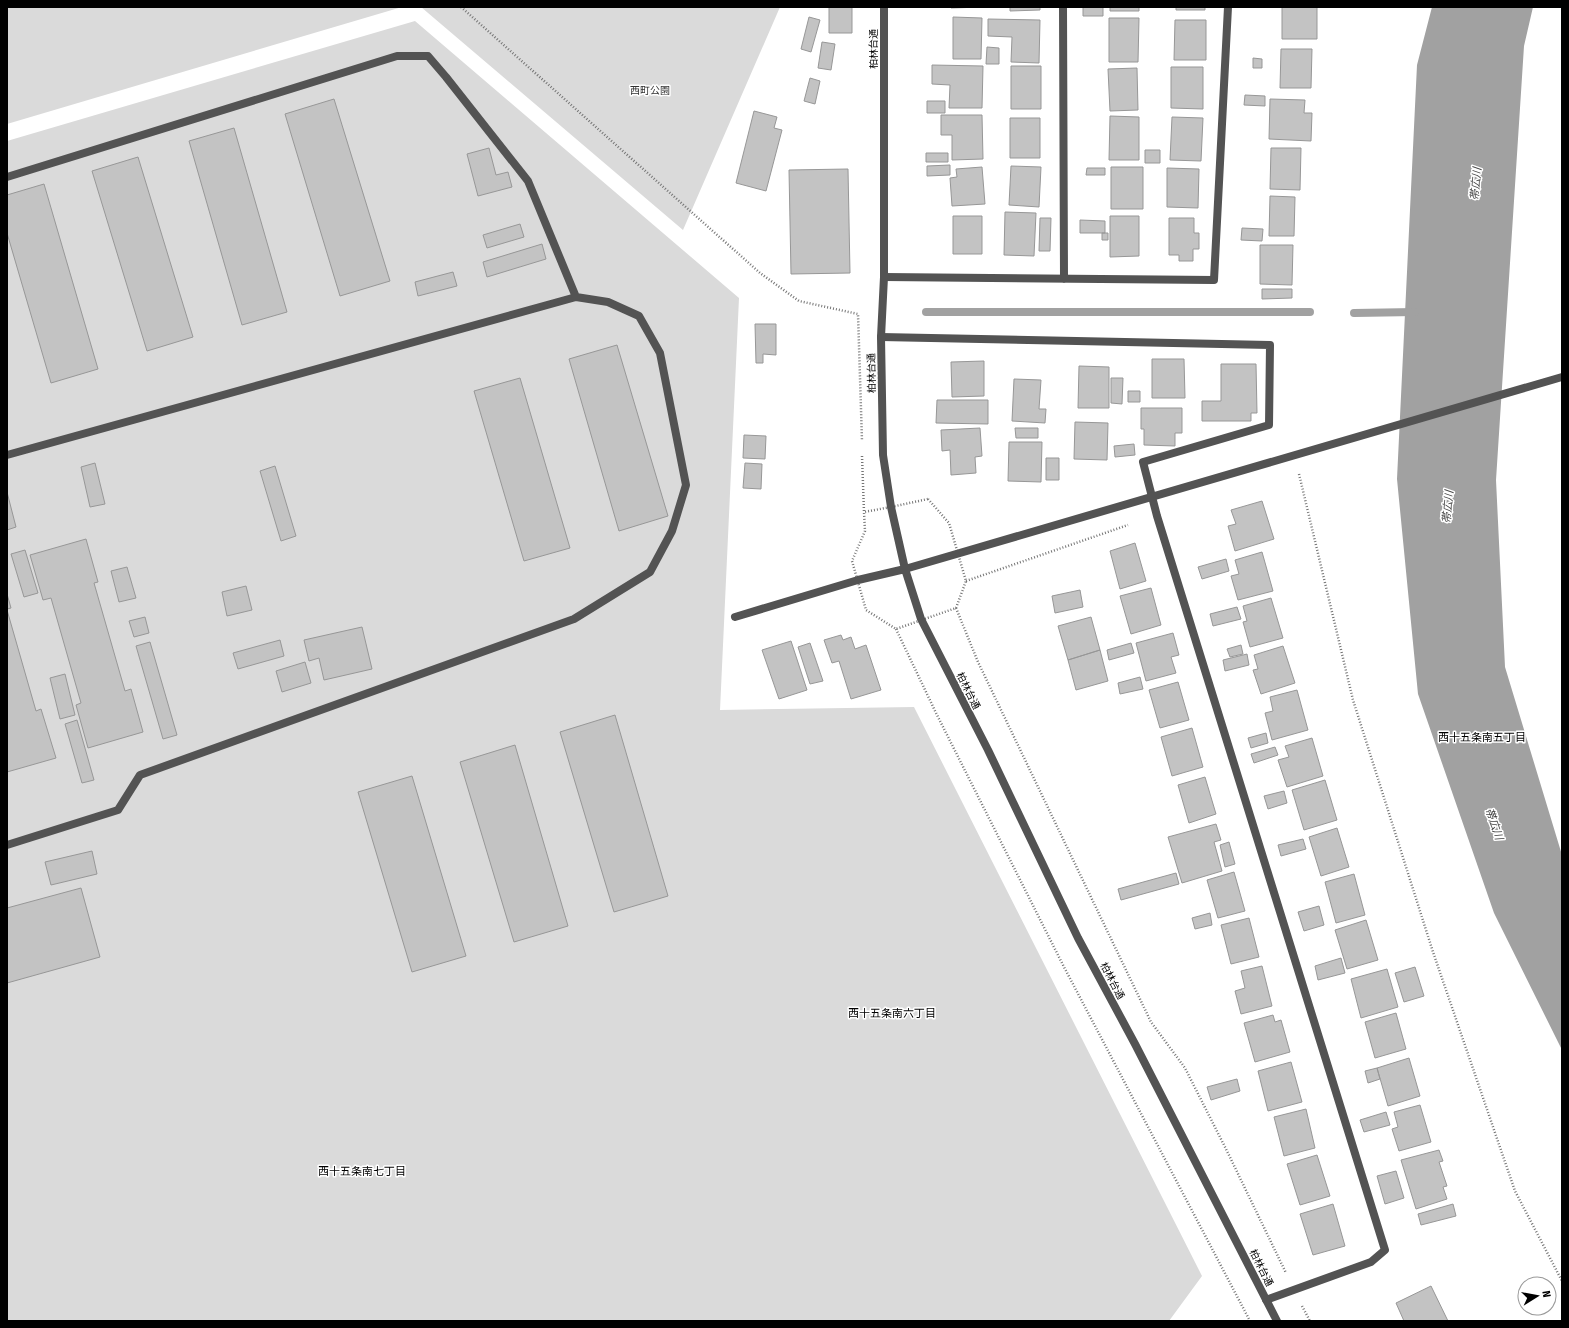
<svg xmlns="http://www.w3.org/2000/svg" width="1569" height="1328" font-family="'Fira Sans Condensed','Noto Sans JP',sans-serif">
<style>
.green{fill:#dadada}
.water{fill:#a1a1a1}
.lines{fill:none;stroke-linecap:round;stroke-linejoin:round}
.stream{stroke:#a1a1a1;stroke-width:8}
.building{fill:#c3c3c3;stroke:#979797}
.path{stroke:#757575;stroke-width:2.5;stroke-dasharray:1 2;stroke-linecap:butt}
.service{stroke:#535353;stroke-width:8}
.minor{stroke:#535353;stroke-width:8}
.tertiary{stroke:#535353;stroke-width:8}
.labels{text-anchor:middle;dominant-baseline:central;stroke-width:3;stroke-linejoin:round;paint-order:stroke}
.street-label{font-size:10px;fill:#000;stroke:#fff}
.park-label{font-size:10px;fill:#313131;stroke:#fff}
.water-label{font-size:11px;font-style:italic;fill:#424242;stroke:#fff}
.neighbourhood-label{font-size:11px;fill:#000;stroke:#fff}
</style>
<rect width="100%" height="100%" fill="#fff"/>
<!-- green -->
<path class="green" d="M7,7H402L7,124Z
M421,7H780L683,230Z
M415,21L739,298L720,710L914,707L1202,1276L1169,1321H7V141Z"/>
<!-- water -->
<path class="water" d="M1432,7H1533L1524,46L1496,480L1505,667L1562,855V1050L1494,913L1418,694L1397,479L1417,65Z"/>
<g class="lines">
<!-- stream -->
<path class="stream" d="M926,312H1310
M1354,313L1415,312"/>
</g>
<!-- building -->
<path class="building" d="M829,7H852V33H829Z
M951,7H982L951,8Z
M1010,7H1040V10L1010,11Z
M1083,7H1103V16H1083Z
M1110,7H1139V11H1110Z
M1176,7H1205V10H1176Z
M1282,7H1317V39H1282Z
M809,17L820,20L811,52L801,49Z
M953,17L982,18L981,59H953Z
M1109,18H1139L1138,62H1109Z
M988,19L1040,20L1039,63L1011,62L1012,37L988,36Z
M1175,20H1206V60H1174Z
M822,42L835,44L831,70L818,68Z
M987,47L999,48V64H986Z
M1281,49H1312L1311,88H1280Z
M1253,58L1262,59V68H1253Z
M932,65L983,66L982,108H949L950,85L932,84Z
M1011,66H1041V109H1011Z
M1171,67H1203V109L1171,108Z
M1137,68L1138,110L1110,111L1108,69Z
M810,78L820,81L815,104L804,101Z
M1245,95L1265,96V106L1244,105Z
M334,99L390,281L340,296L285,114Z
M1270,99L1305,100L1304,113H1312L1311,141L1269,139Z
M927,101H945V113H927Z
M754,111L777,117L774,128L782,130L766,191L736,183Z
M941,115H982L983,159L952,160V135H941Z
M1110,116L1139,117V160H1109Z
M1172,117L1203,118L1201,161L1170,160Z
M1010,118H1040V158H1010Z
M234,128L287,312L242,325L189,141Z
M489,148L496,175L508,172L512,187L478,196L467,154Z
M1271,148H1301L1300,190L1270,189Z
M1145,150H1160V163H1145Z
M926,153H948V162H926Z
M138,157L193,337L147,351L92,171Z
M950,165V175L927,176V166Z
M1011,166L1041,167L1039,207L1009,205Z
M982,167L985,204L952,206L950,178L957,177L956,169Z
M1111,167H1143V209H1111Z
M1087,168H1105V175H1086Z
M1167,168L1199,169L1198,208L1167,207Z
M848,169L850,273L791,274L789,170Z
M44,184L98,369L51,383L7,233V195Z
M1270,196L1295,197L1294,236H1269Z
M1005,212L1036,213L1034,256L1004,255Z
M953,216H982V254H953Z
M1110,216H1139V256L1110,257Z
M1040,218H1051L1050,251H1039Z
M1169,218H1194V233H1199V249H1193V261H1179V255H1169Z
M1080,220L1105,221V233H1080Z
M520,224L524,237L487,248L483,235Z
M1242,228L1263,229L1262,241L1241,240Z
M1102,233H1108V240H1102Z
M542,244L546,259L487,277L483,262Z
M1260,245H1293L1292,285L1260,284Z
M453,272L457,286L418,296L415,282Z
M1262,289H1292V298L1262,299Z
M755,324H776V355L763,354V363H756Z
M617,345L668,516L619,531L569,359Z
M1152,359H1184L1185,398H1152Z
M984,361V396L952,397L951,362Z
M1221,364H1256L1257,413H1251V421H1202V401H1221Z
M1079,366L1109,367V408H1078Z
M520,378L570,548L524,561L474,391Z
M1111,378H1123L1122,404L1111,403Z
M1014,379L1041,380L1039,409H1046L1045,423L1012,421Z
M1128,391H1140V402H1128Z
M937,400H988V424L936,423Z
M1141,408H1182V433H1175V446L1144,445V429H1141Z
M1075,422L1108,423L1107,460L1074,459Z
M980,428L982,456L975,457L976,473L951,475L950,450L942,451L941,430Z
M1015,428H1038V438H1016Z
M744,435L766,436L765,459L743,458Z
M1009,442H1042L1041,482L1008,481Z
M1134,444L1135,455L1115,457L1114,446Z
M1046,458H1059V480H1046Z
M95,463L105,504L90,507L81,467Z
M745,463L762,464L761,489L743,488Z
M275,466L296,536L281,541L260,471Z
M7,492L16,527L7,530Z
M1262,501L1274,539L1235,551L1228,526L1236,524L1231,510Z
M86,539L98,582L94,583L125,691L131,689L143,732L88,748L76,705L81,703L51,598L43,600L30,555Z
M1135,543L1146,581L1120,589L1110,551Z
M25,550L38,593L24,597L11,554Z
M1262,552L1273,591L1238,600L1231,576L1239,574L1235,560Z
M1226,559L1229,571L1202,579L1198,567Z
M127,567L136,598L119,602L111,571Z
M246,586L252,610L227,616L222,592Z
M1151,588L1161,625L1131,634L1120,596Z
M1080,590L1083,607L1055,613L1052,596Z
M7,594L11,608L7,609Z
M1271,598L1283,638L1250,647L1243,622L1247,621L1243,606Z
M1237,607L1241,619L1213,626L1210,614Z
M7,610L36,711L41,709L56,758L7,772Z
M145,617L149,633L134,637L129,621Z
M1091,617L1100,650L1068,660L1058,626Z
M362,627L372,669L324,680L319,658L309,661L304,640Z
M1173,633L1179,655L1171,657L1176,673L1146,681L1136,643Z
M841,635L843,640L851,637L855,649L866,645L881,690L851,699L839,661L832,663L824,640Z
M280,640L284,656L238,669L233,653Z
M791,641L807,690L779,699L762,650Z
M150,642L177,735L163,739L136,646Z
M810,643L823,681L810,684L798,647Z
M1131,643L1134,653L1109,660L1107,650Z
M1241,645L1243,654L1230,657L1227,649Z
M1283,646L1295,683L1261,694L1253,670L1258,669L1254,655Z
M1100,650L1108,681L1076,690L1068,660Z
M1247,654L1249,665L1225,671L1223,660Z
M305,662L311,683L282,692L276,671Z
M65,674L75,715L60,719L50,678Z
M1140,677L1143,689L1120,694L1118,683Z
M1178,682L1189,720L1160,728L1149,690Z
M1297,690L1308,730L1272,740L1265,713L1273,711L1270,697Z
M615,715L668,896L614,912L560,732Z
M77,720L94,780L82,783L65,724Z
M1192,728L1203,767L1172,776L1161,737Z
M1266,733L1268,743L1251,748L1248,738Z
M1312,738L1323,776L1287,787L1278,760L1289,757L1285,746Z
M515,745L568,926L514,942L460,762Z
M1275,747L1278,755L1254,763L1251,754Z
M412,776L466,956L412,972L358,792Z
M1205,777L1216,814L1189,823L1178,785Z
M1325,780L1337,820L1304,830L1292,790Z
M1284,791L1287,803L1268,809L1264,796Z
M1216,824L1221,840L1214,842L1222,871L1182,883L1168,837Z
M1337,828L1349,867L1321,876L1309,837Z
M1303,839L1306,849L1281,856L1278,845Z
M1229,842L1235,864L1225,867L1220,845Z
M92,851L97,874L51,885L45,862Z
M1234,872L1245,911L1218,918L1207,880Z
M1176,873L1179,884L1121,900L1118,889Z
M1354,874L1365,915L1336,923L1325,882Z
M81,888L100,957L7,983V908Z
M1319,906L1324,925L1304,931L1298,912Z
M1210,913L1212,925L1195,929L1192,918Z
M1249,918L1259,957L1231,964L1221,925Z
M1366,920L1378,960L1347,969L1335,930Z
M1341,958L1345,973L1318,980L1315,966Z
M1262,966L1272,1006L1241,1014L1235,991L1245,988L1241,971Z
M1415,967L1424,996L1404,1002L1395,973Z
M1387,969L1398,1007L1361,1018L1351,979Z
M1396,1013L1406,1049L1375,1058L1365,1022Z
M1273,1015L1275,1022L1281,1020L1290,1052L1255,1062L1244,1023Z
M1409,1058L1420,1096L1388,1106L1377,1068Z
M1291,1062L1302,1102L1268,1111L1258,1071Z
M1377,1068L1380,1079L1368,1083L1365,1071Z
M1237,1079L1240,1091L1211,1100L1207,1087Z
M1420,1105L1431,1142L1399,1151L1392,1129L1398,1127L1394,1112Z
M1306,1109L1315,1148L1284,1156L1274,1117Z
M1386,1112L1390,1125L1364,1132L1360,1120Z
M1439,1150L1443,1161L1439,1162L1447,1186L1443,1187L1447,1199L1416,1209L1401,1160Z
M1317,1155L1330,1196L1300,1205L1287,1164Z
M1396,1171L1404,1198L1385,1204L1377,1176Z
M1333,1204L1345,1246L1313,1255L1300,1214Z
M1453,1204L1456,1216L1421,1225L1418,1214Z
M1431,1286L1448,1321H1404L1396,1303Z"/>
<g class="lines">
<!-- path -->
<path class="path" d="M461,7L760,273L799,301L858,314L862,441
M862,456L864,512
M1299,474L1353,700L1433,952L1515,1191L1562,1281
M928,499L949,523L966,581L956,608L896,629L866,610L852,561L865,531L864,512L891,507Z
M966,581L1128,525
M956,608L978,662L1151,1022L1185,1068L1226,1149L1286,1273
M896,629L937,715L1064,967L1250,1321
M1302,1306L1310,1321"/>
<!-- service -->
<path class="service" d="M7,177L397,56H428L446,77L528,181L576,297
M7,455L576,297L608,302L639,316L660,353L686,485L672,531L650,572L574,619L140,775L118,810L7,845"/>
<!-- minor -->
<path class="minor" d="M1063,7L1064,279
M884,277L1214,280L1228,7
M881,337L1270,345L1269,425L1143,462L1157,516L1385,1250L1371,1262L1266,1300"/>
<!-- tertiary -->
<path class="tertiary" d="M884,7V277L881,337L883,455L891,507L905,569L921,619L988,750L1078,938L1135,1044L1277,1321
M735,617L858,580L905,569L1562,377"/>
</g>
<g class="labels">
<!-- street labels -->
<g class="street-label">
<text transform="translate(874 49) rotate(-90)">柏林台通</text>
<text transform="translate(872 373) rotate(-91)">柏林台通</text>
<text transform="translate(968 691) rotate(63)">柏林台通</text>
<text transform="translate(1112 981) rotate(62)">柏林台通</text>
<text transform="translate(1261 1268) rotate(63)">柏林台通</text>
</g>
<!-- park labels -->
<g class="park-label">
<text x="650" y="91">西町公園</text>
</g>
<!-- water labels -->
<g class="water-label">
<text transform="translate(1476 184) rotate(-85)">帯広川</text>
<text transform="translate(1448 507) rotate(-85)">帯広川</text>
<text transform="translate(1494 824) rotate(71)">帯広川</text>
</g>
<!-- neighbourhood labels -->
<g class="neighbourhood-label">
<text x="1482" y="737">西十五条南五丁目</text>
<text x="892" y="1013">西十五条南六丁目</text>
<text x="362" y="1171">西十五条南七丁目</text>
</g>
</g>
<!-- border -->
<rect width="1569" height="1328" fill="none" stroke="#000000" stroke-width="16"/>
<!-- north arrow -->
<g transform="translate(1537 1296) rotate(79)"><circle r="19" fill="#ffffff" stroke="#999999"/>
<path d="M0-3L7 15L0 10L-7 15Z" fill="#000000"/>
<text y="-6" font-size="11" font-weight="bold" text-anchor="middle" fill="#000000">N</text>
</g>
</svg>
